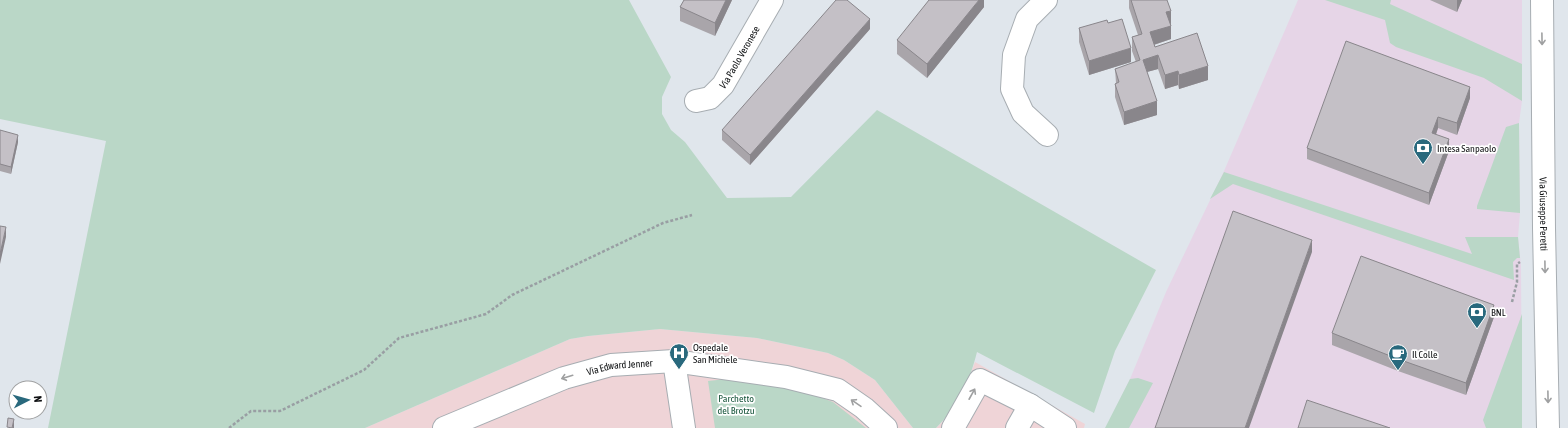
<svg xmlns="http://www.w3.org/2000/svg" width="1568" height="428" font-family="'Asap Condensed',sans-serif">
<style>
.commercial{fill:#e6d5e7}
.medical{fill:#efd4d7}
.green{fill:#bad7c7}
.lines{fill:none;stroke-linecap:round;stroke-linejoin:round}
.minor-casing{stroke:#a7adb2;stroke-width:24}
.path{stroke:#999ea3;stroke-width:2.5;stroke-dasharray:3 2;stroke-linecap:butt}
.minor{stroke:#fff;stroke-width:22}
.wall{fill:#a9a5aa}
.shaded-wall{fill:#89868b}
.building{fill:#c4c0c6;stroke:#89868b}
.oneway{stroke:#9fa0a1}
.labels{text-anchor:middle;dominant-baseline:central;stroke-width:3.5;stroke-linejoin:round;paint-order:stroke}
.street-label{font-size:10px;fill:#0f1113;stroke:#fff}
.poi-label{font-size:10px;fill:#0f1113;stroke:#fff;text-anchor:start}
.park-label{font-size:10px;fill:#17553b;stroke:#fff}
</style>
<rect width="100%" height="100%" fill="#e0e6ec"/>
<!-- commercial -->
<path class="commercial" d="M1298,0H1522V101L1519,123L1520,213L1518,237L1521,266L1522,428H1106L1130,379L1166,292L1224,171Z"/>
<!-- medical -->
<path class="medical" d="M660,329L757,338L828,353L844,360L875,380L913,428H365L570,339L588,336Z
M975,362L1085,424L1084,428H936L948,416L961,398Z"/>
<!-- green -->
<path class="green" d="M0,0H629L671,77L662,97V114L671,130L685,142L727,198L791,197L877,110L1156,270L1115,351L1094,413L977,352C969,383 959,405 936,428H913L875,380L844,360L828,353L757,338L660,329L588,336L570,339L365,428H48L106,141L0,119Z
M1325,0H1391L1390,4L1522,64V101L1484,78L1396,47L1390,43L1385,20Z
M1519,123L1520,213L1477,209V206L1506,127Z
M1224,172L1472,254L1465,237H1518L1520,258H1517L1513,262L1514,280L1233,184L1210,199Z
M1522,314V428H1486L1483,420Z
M1138,378L1153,383L1129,428H1105L1130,379Z
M726,379L790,388L814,395L833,402L866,428H715L708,381Z"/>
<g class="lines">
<!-- minor casing -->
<g class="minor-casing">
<g id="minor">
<path d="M1046,0L1027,19L1014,55L1012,89L1023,113L1047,135"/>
<path id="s1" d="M1542,0L1544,228L1548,428"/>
<path id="s2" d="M696,101L710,98L723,85L772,0"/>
<path d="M674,361L684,428"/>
<path id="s3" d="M444,428L564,378L611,365L674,361L786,377L838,390L864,408L886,428"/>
<path d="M953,428L980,380L1030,405"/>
<path d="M1017,428L1030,405L1065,428"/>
</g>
</g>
<!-- path -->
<path class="path" d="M1512,302L1517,282V264L1520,262
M229,428L251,411H280L364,370L399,338L486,314L512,295L663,223L692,215"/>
<!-- minor -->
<use href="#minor" class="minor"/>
</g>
<!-- wall -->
<path class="wall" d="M684,0H732L715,36L680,21V7Z
M984,0V7L927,78L897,54V40Z
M1129,0H1167L1171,24V39L1154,45L1155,47L1208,80L1179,89L1178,85L1165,89L1158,69L1147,72L1157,115L1124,125L1115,97V84L1116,83L1115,69L1136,62L1132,51V37L1138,35L1129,8Z
M1430,0H1462L1457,12Z
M1108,23L1131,62L1089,75L1079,42V28Z
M870,29L750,165L722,140V130Z
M1470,98L1457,135L1438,128L1436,135L1449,151L1429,205L1307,159V148Z
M0,130L18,142L11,174L0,171Z
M1494,317L1466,395L1398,371L1332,345V333Z"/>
<!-- shaded-wall -->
<path class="shaded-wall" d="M726,0H732L715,36V23Z
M979,0H984V7L927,78V64Z
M1457,0H1462L1457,12Z
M1171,11V24L1166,26V12Z
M870,19V29L750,165V155Z
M1171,26V39L1150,46V32Z
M1131,48V62L1089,75V61Z
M1158,55V69L1143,73V60Z
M1208,66V80L1179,89V75Z
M1178,71V85L1165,89V75Z
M1470,87V98L1457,135V123Z
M1157,101V115L1124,125V112Z
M1438,117V128L1432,145V133Z
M18,135V142L11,174V167Z
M1449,139V151L1429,205V193Z
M6,227V237L0,264V254Z
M1312,240V252L1249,428H1245Z
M1494,305V317L1466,395V383Z
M14,419V428H12Z"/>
<!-- building -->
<path class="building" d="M684,0H726L715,23L680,7Z
M836,0H847L870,19L750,155L722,130Z
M929,0H979L927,64L897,40Z
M1131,0H1167L1171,11L1166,12L1171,26L1150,32L1155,47L1197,33L1208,66L1179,75L1178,71L1165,75L1158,55L1143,60L1157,101L1124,112L1115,84L1119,82L1115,69L1140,60L1132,37L1142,34Z
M1122,19L1131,48L1089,61L1079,28L1107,20L1108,23Z
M1346,41L1470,87L1457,123L1438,117L1432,133L1449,139L1429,193L1307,148Z
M0,130L18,135L11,167L0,164Z
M1233,211L1312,240L1245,428H1155Z
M0,226L6,227L0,254Z
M1361,256L1494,305L1466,383L1398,359L1332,333Z
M1307,400L1390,428H1298Z
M8,418L14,419L12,428L7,427Z"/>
<!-- one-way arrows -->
<defs><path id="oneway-shaft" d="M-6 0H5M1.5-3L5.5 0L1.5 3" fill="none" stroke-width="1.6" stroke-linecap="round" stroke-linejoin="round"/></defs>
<g class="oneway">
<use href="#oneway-shaft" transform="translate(1542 39) rotate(89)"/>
<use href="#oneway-shaft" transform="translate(1545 267) rotate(89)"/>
<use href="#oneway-shaft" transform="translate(567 377) rotate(163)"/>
<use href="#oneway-shaft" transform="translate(972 394) rotate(-61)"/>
<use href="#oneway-shaft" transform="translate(1548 397) rotate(89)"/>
<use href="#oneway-shaft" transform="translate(856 403) rotate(-146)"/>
</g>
<!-- icons -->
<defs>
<g id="bank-pin" transform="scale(1)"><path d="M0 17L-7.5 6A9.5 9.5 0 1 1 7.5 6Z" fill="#29697d" stroke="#fff"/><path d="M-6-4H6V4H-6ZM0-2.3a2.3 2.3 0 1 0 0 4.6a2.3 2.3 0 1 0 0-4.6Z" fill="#fff"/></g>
<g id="hospital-pin" transform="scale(1)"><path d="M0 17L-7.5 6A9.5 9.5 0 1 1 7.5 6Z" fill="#29697d" stroke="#fff"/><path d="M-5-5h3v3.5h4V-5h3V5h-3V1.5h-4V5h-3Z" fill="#fff"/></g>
<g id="cafe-pin" transform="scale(1)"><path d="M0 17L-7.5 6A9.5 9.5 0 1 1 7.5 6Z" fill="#29697d" stroke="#fff"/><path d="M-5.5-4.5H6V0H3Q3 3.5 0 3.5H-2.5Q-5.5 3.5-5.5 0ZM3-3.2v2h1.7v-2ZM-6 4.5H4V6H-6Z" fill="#fff"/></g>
</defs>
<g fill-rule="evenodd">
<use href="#bank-pin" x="1423" y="148"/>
<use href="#bank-pin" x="1477" y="312"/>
<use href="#hospital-pin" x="679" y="353"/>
<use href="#cafe-pin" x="1398" y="354"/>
</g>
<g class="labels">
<!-- street labels -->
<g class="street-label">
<text stroke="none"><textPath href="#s2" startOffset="65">Via Paolo Veronese</textPath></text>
<text stroke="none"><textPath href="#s1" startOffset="214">Via Giuseppe Peretti</textPath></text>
<text stroke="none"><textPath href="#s3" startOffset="187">Via Edward Jenner</textPath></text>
</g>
<!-- poi labels -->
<g class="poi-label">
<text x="1437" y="148">Intesa Sanpaolo</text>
<text x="1491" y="312">BNL</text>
<text x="693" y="347">Ospedale<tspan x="693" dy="12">San Michele</tspan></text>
<text x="1412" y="354">Il Colle</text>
</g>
<!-- park labels -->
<g class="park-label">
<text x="736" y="398">Parchetto<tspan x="736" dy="12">del Brotzu</tspan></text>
</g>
</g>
<!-- north arrow -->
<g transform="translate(28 400) rotate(84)"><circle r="19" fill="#ffffff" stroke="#9fa0a1"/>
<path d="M0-3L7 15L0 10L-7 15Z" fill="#29697d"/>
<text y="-6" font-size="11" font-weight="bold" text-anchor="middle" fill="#0f1113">N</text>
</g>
</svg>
